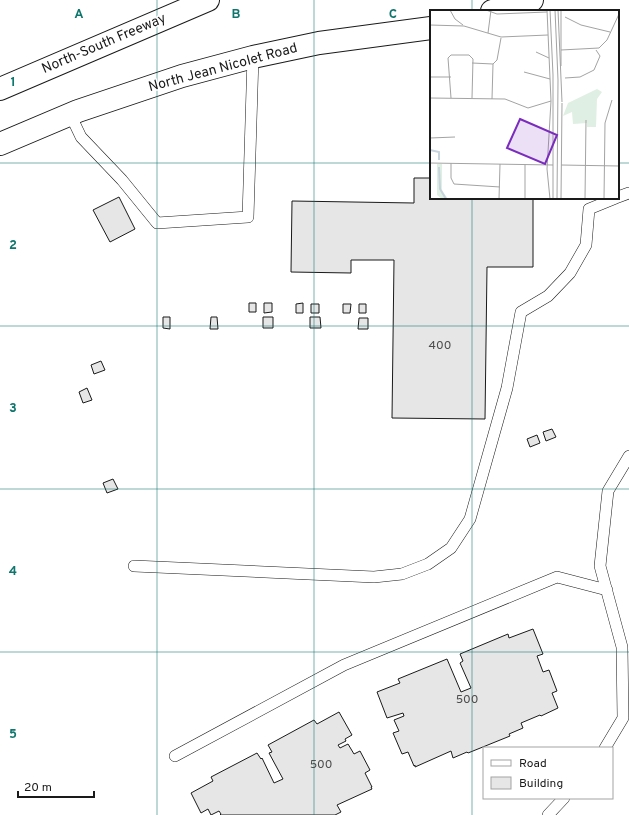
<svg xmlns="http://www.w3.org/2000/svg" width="629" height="815" font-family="Overpass,sans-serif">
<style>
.building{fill:#e6e6e6;stroke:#1a1a1a}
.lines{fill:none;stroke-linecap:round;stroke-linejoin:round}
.lane-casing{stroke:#1a1a1a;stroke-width:12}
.street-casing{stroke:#1a1a1a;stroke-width:24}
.highway-casing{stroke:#1a1a1a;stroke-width:24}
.lane{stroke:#fff;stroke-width:11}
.street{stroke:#fff;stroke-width:22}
.highway{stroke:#fff;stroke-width:22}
.grid{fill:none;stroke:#0f766e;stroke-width:1;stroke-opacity:0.55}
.labels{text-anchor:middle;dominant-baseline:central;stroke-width:3;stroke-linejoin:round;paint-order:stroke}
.number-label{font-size:12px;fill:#4d4d4d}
.street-label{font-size:14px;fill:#1a1a1a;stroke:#fff}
.inset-river{fill:none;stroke:#c6d2dc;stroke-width:2}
.inset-road{fill:none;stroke:#a3a3a3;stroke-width:1}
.view{fill:#7b2cbf;fill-opacity:0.15;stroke:#7b2cbf;stroke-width:2}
.inset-edge{fill:none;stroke:#1a1a1a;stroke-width:2}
.grid-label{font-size:13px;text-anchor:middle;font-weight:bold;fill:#0f766e;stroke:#fff;stroke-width:3;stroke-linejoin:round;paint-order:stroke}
</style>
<rect width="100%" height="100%" fill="#fff"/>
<!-- building -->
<path class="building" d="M414,178H431V198H533V267H487L485,419L392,418L394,260H351V273L291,272L292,201L414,203Z
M119,197L135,229L110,242L93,210Z
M249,303H256V312H249Z
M264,303H272V312L264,313Z
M303,303V313H296V304Z
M311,304H319V313H311Z
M343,304H351L350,313H343Z
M359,304H366V313H359Z
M163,317H170V329L163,328Z
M211,317H217L218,329H210Z
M263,317H273V328H263Z
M310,317H320L321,328H310Z
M359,318H368V329H358Z
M101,361L105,370L94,374L91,365Z
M87,388L92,400L83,403L79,392Z
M552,429L556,437L546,441L543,432Z
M537,435L540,443L530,447L527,439Z
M113,479L118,489L107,493L103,483Z
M533,629L543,654L537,656L543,672L549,670L557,691L552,693L558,708L541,716L540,715L521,723L523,728L509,734L510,736L468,753L467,752L453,758L451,751L415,767V765L414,766L408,752L402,754L393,733L399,731L394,720L404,716L403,713L387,718L377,692L400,683L398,679L447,659L461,692L471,688L460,663L463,661L460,654L508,634L509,638Z
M339,712L352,735L345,739L346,741L338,745L340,748L348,744L354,754L360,751L370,770L365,773L372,787H371L372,789L337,805L341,812L335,815H220L221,814L219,811L211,815L208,809L201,813L191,793L213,781L211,777L257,753L261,759L262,758L274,783L283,779L269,753L272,752L268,745L314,720L317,724Z"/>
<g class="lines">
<!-- lane casing -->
<g class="lane-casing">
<path id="lane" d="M70,114L81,137L122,180L157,223L248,217L253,57
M618,197L629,193
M134,566L374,577L402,574L428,564L451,548L470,519L507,388L521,312L548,296L570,273L586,245L589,209L616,198
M605,748L623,718L622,647L600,566L608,491L629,456
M175,756L344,665L557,577L607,590
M548,815L564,798"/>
</g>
<!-- street casing -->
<g class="street-casing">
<path id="street" d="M492,11L532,0
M0,144L78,111L182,76L253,57L319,43L431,28"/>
</g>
<!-- highway casing -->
<g class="highway-casing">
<path id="highway" d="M0,89L208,0"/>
</g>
<!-- lane -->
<use href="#lane" class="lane"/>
<!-- street -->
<use href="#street" class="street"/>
<!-- highway -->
<use href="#highway" class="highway"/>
</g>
<!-- grid -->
<path class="grid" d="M157,0V815M314,0V815M472,0V11M0,163H431M618,163H629M472,198V815M0,326H629M0,489H629M0,652H629"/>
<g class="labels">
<!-- number labels -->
<g class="number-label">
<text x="440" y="346">400</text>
<text x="467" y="700">500</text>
<text x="321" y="765">500</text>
</g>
<!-- street labels -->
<g class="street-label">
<text transform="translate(104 44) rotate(-23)">North-South Freeway</text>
<text transform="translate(223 68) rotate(-15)">North Jean Nicolet Road</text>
</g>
</g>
<!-- overview -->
<g transform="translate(430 10)">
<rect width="189" height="189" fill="#fff"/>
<path d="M167,79L172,82L167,89L166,117H157V113L143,114L142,102L133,106L138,93ZM7,154H12V180L18,189H12L7,185Z" fill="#e0efe3"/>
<path class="inset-river" d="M0,140L9,142V150M9,157L10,179L16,189"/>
<path class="inset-road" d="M20,0L25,9L33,15M56,0L67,4L117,2M117,0L121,91L117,159L120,189M120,0L123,65V189M125,0L128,70L127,189M128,0L132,92M131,0V56M135,7L151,15L180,22M0,15L34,16L71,27L118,25M58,23L61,0M131,40L169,38L177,30L189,4M106,42L119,48M42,53L63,54M94,62L120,69M0,67H21M135,68L150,67L164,60L170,46L166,40M0,88L75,89L98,98L121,91M21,88L18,48L21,45H39L43,49L42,88M62,89L63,54L67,50L71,28M0,128L25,127M0,153L123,155M21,153V168L24,174L70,177M131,155L189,156M69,189L70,154M95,189V154M131,189L132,93M155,189L156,110M174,189L175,113L182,90"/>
<path class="view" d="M90,109L127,125L115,154L77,138Z"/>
<rect width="189" height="189" class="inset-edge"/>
</g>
<g class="grid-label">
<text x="79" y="18">A</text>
<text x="236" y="18">B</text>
<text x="393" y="18">C</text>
<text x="13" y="86">1</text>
<text x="13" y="249">2</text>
<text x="13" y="412">3</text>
<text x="13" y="575">4</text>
<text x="13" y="738">5</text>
</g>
<!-- legend -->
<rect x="483" y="747" width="130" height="52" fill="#ffffff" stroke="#a3a3a3"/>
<rect x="491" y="760" width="20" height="6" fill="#ffffff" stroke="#a3a3a3"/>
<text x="519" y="767" font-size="12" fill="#1a1a1a">Road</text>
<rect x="491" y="777" width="20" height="12" fill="#e6e6e6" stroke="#a3a3a3"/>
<text x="519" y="787" font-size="12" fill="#1a1a1a">Building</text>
<!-- scale -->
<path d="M18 791v6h76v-6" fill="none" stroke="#1a1a1a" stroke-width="2"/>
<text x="24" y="791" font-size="12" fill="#1a1a1a" stroke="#ffffff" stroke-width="3" paint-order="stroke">20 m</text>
</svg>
